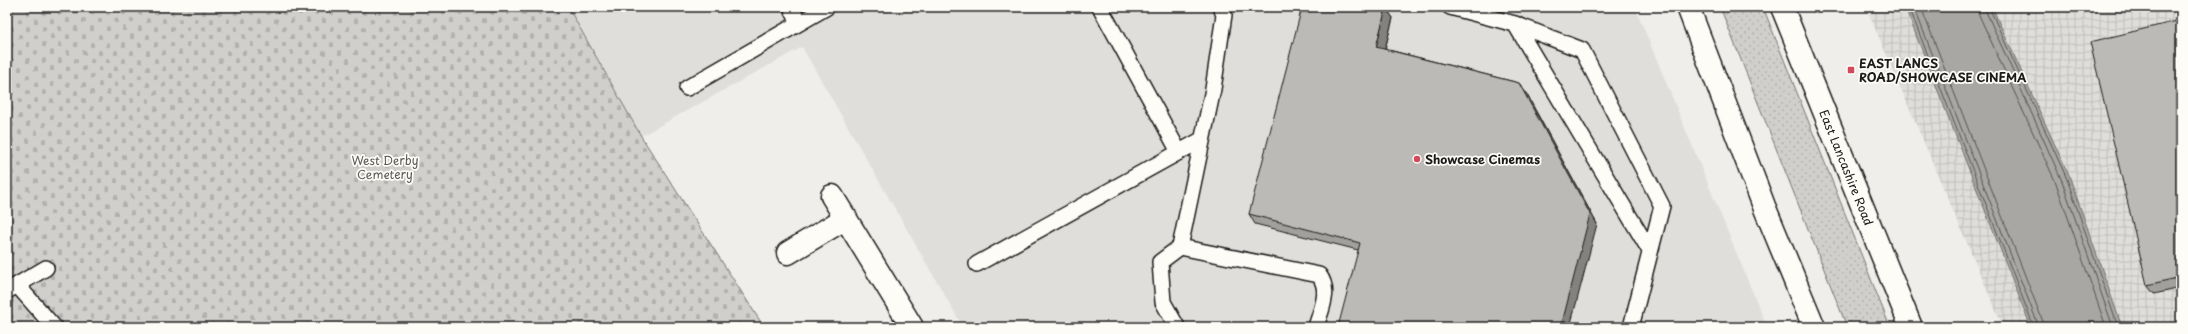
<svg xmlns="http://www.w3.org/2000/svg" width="2188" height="334" font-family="'Playpen Sans',sans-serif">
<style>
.built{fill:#e0deda}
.industrial{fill:url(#industrial-grid)}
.grass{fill:url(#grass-dots);stroke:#767674}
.cemetery{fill:url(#cemetery-stones);stroke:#767674}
.water{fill:#a8a7a3;stroke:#706f6d}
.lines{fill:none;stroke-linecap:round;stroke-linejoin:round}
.shore{stroke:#545452;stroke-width:1}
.service-casing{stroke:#1c1c1c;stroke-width:18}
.minor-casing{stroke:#1c1c1c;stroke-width:25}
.trunk-casing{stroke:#1c1c1c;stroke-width:25}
.service{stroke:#fdfcf7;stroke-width:15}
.minor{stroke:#fdfcf7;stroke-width:22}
.trunk{stroke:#fdfcf7;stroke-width:22}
.wall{fill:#a1a09d;stroke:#1c1c1c}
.shaded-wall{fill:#83827f;stroke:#1c1c1c}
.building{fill:#bbbab6;stroke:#1c1c1c}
.poi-dot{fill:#d1495b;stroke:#fdfcf7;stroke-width:1.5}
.labels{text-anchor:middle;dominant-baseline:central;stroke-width:3.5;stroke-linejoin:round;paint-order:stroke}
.poi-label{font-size:12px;font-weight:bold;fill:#1c1c1c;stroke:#fdfcf7;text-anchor:start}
.park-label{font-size:12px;fill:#5b5b5a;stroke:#fdfcf7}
.street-label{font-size:12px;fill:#1c1c1c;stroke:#fdfcf7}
</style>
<defs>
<pattern id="industrial-grid" width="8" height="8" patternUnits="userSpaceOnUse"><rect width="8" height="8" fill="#e0deda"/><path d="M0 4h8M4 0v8" fill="none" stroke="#c0beba"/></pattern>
<pattern id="grass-dots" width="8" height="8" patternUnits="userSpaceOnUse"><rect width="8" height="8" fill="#d0cfcc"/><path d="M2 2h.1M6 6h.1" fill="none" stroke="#b2b1af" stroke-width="1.8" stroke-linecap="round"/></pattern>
<pattern id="cemetery-stones" width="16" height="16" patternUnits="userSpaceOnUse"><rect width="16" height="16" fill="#d0cfcc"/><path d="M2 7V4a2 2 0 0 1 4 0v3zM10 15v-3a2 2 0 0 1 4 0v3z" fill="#b2b1af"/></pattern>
</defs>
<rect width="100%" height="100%" fill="#f0eeea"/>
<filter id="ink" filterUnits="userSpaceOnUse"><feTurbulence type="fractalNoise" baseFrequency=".025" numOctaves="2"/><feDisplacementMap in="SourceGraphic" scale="8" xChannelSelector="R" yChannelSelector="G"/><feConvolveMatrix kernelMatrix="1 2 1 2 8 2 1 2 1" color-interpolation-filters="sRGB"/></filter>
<g filter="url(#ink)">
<!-- built -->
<path class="built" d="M568,7H1635L1767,327H963L802,47L641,136Z"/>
<!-- industrial -->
<path class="industrial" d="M1866,7H2181V327H2003Z"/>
<!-- grass -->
<path class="grass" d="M1720,7H1763L1890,327H1847Z"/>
<!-- cemetery -->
<path class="cemetery" d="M7,7H568L641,136L764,327H7Z"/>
<!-- water -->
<path class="water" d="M1905,7H1992L2070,178L2122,327H2031Z"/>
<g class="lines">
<!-- shore -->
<path class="shore" d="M1909,7L2034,327
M1914,7L2039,327
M1921,7L2045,327
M1978,7L1979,15L2056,183L2106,327
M1984,7L2062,181L2113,327
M1989,7L2067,179L2118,327"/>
<!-- service casing -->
<g class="service-casing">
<path id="service" d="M791,7L799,23
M1100,7L1179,152
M1450,7L1515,24L1582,50L1662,206L1631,327
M1515,24L1650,251
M687,88L827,7
M1180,247L1319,275C1331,291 1321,309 1316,327
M977,264L1201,140
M17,285L54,327
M7,291L46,268
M1177,327L1163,302L1160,262L1180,247L1213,89L1224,15L1221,7"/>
</g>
<!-- minor casing -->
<g class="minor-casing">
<path id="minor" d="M832,196L912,327
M788,253L846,218"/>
</g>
<!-- trunk casing -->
<g class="trunk-casing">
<g id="trunk">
<path d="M1688,7L1764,206L1814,327"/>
<path id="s1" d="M1782,7L1911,327"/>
</g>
</g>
<!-- service -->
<use href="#service" class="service"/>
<!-- minor -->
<use href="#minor" class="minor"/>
<!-- trunk -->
<use href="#trunk" class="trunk"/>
</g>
<!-- wall -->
<path class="wall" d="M1386,8L1393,18L1385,49L1519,83L1526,93L1597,224L1358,250L1255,224L1249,214Z
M2181,20V288L2154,294L2147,285Z"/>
<!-- shaded-wall -->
<path class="shaded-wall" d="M1386,8L1393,18L1383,56L1376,47Z
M1519,83L1526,93L1597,224L1570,327H1561Z"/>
<!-- building -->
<path class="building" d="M1302,7H1382L1386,8L1376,47L1519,83L1590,214L1561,327H1338L1360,243L1249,214Z
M2181,20V277L2147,285L2090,42Z"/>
</g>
<!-- markers -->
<g class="poi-dot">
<rect x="1847" y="66" width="8" height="8" rx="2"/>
<circle cx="1417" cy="159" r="4"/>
</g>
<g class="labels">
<!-- poi labels -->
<g class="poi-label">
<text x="1859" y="63">EAST LANCS<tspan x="1859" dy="14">ROAD/SHOWCASE CINEMA</tspan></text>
<text x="1425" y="159">Showcase Cinemas</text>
</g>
<!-- park labels -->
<g class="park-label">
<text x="385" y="160">West Derby<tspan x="385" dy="14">Cemetery</tspan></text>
</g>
<!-- street labels -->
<g class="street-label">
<text stroke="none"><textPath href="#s1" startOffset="173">East Lancashire Road</textPath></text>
</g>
</g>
<!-- margin -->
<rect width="2188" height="334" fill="none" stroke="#fdfcf7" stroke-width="24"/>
<rect x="12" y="12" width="2164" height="310" fill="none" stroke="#1c1c1c" stroke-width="1.5" filter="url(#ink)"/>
</svg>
